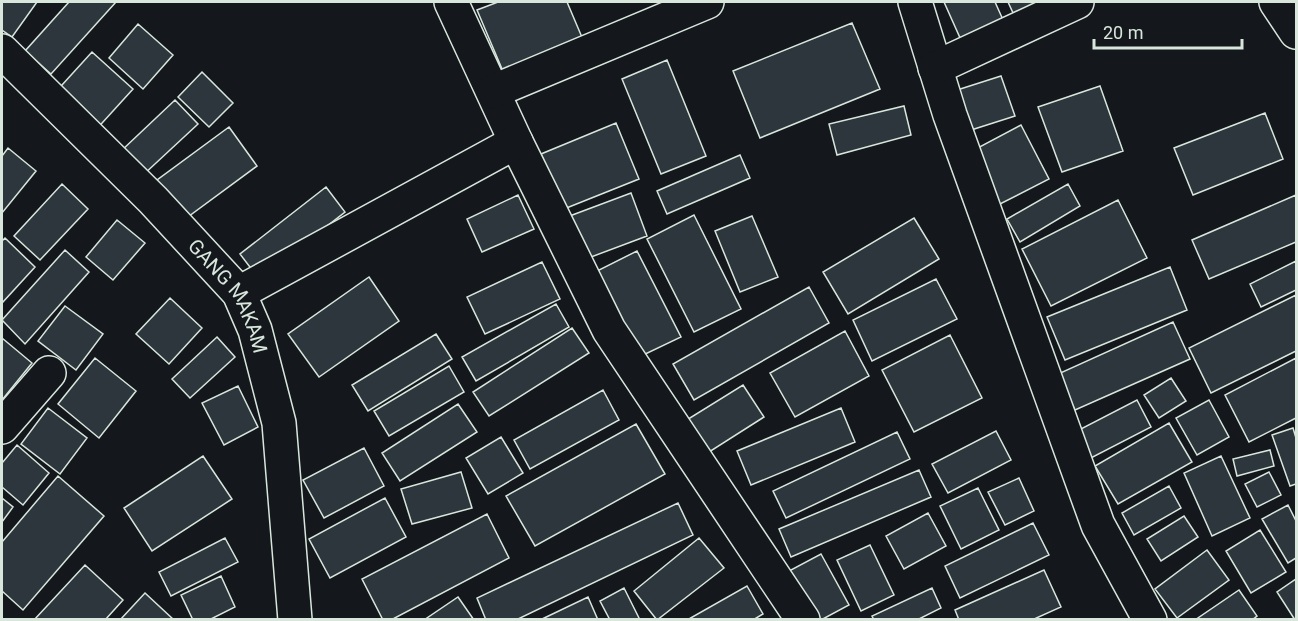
<svg xmlns="http://www.w3.org/2000/svg" width="1298" height="621" font-family="Roboto,sans-serif">
<style>
.building{fill:#2c363c;stroke:#d8e6dc;stroke-width:1.5}
.lines{fill:none;stroke-linecap:round;stroke-linejoin:round}
.street-casing{stroke:#d8e6dc;stroke-width:36}
.street{stroke:#14181c;stroke-width:33}
.labels{text-anchor:middle;dominant-baseline:central;stroke-width:4.5;stroke-linejoin:round;paint-order:stroke}
.street-label{font-size:20px;fill:#d8e6dc;stroke:#14181c}
</style>
<rect width="100%" height="100%" fill="#14181c"/>
<!-- building -->
<path class="building" d="M2,2H37L12,37L2,30Z
M69,2H116L51,74L25,51Z
M498,2H567L584,42L505,76L477,10Z
M944,2H995L1004,22L961,40Z
M1008,2H1042L1014,15Z
M852,23L880,89L760,138L733,71Z
M138,24L173,55L143,89L109,58Z
M92,52L133,89L93,133L52,96Z
M667,60L706,156L661,174L622,79Z
M202,72L233,103L209,127L178,97Z
M1001,76L1015,116L968,131L954,91Z
M1100,86L1123,151L1062,172L1038,107Z
M175,100L198,124L142,176L120,152Z
M904,106L911,135L837,155L829,124Z
M1265,113L1283,159L1193,195L1174,148Z
M616,123L639,179L564,209L541,154Z
M1021,125L1049,179L998,205L970,152Z
M229,127L257,166L181,222L153,183Z
M8,148L36,171L2,213V156Z
M740,155L750,178L667,214L657,191Z
M62,184L88,209L40,260L14,236Z
M1068,184L1080,206L1020,242L1007,219Z
M326,187L345,212L259,279L240,254Z
M631,193L647,236L583,260L567,217Z
M518,195L534,229L482,252L467,219Z
M1296,195V242L1209,279L1192,240Z
M1118,200L1147,258L1051,306L1022,249Z
M694,215L741,309L694,332L647,239Z
M752,216L778,277L740,292L715,231Z
M914,218L939,259L848,314L823,272Z
M117,220L145,243L113,280L86,257Z
M5,238L35,267L2,303V241Z
M65,250L89,272L25,344L2,320Z
M637,251L681,337L637,358L595,272Z
M1296,261V290L1261,307L1250,284Z
M542,262L560,299L485,334L467,297Z
M1170,267L1187,310L1065,360L1047,317Z
M369,277L399,321L319,377L288,334Z
M936,279L957,319L872,361L853,320Z
M809,287L829,323L694,400L673,364Z
M1296,295V351L1211,393L1189,348Z
M170,298L202,328L169,364L136,334Z
M556,304L569,327L476,381L462,357Z
M65,306L103,334L76,370L38,341Z
M1173,322L1190,359L1075,410L1058,374Z
M572,328L589,353L489,416L473,392Z
M845,331L869,376L795,417L770,373Z
M436,334L452,359L368,411L352,385Z
M950,335L982,398L914,432L882,370Z
M217,337L235,357L190,398L172,379Z
M2,338L32,363L2,400Z
M95,358L136,391L99,438L58,404Z
M1296,358V418L1249,442L1225,395Z
M449,366L464,392L389,436L374,411Z
M1171,378L1186,401L1159,418L1144,395Z
M743,385L764,417L706,454L685,421Z
M238,386L258,427L224,445L202,403Z
M603,390L619,420L530,469L514,440Z
M1137,400L1151,427L1087,460L1073,433Z
M1209,400L1229,437L1197,455L1176,418Z
M458,404L477,432L400,481L382,453Z
M48,408L87,438L60,474L21,444Z
M841,408L855,442L751,485L737,451Z
M1169,423L1192,462L1118,504L1095,466Z
M636,424L665,474L535,546L506,496Z
M1293,428L1296,438V484L1290,486L1272,435Z
M996,431L1011,460L948,493L932,464Z
M897,432L910,459L786,518L773,491Z
M501,437L523,473L488,494L466,458Z
M17,445L49,473L23,505L2,487V463Z
M364,448L384,486L324,518L303,480Z
M1270,450L1274,466L1237,476L1233,459Z
M203,456L232,499L152,551L124,508Z
M1221,456L1250,518L1212,536L1184,473Z
M919,470L931,497L791,557L779,529Z
M461,472L472,508L412,524L401,489Z
M1269,472L1281,495L1257,507L1245,484Z
M58,476L104,516L23,610L2,591V542Z
M1019,478L1034,511L1005,525L988,492Z
M1169,486L1181,508L1134,535L1122,513Z
M978,488L999,530L961,549L940,506Z
M2,498L13,507L2,522Z
M385,498L406,537L330,578L309,539Z
M678,503L693,535L516,620H486L477,598Z
M1288,505L1296,521V558L1288,563L1262,519Z
M928,513L946,546L904,569L886,536Z
M487,514L509,558L391,620H383L362,579Z
M1184,516L1198,537L1161,561L1147,539Z
M1033,523L1049,555L960,598L945,566Z
M1260,530L1286,572L1251,593L1226,551Z
M225,538L238,562L171,596L159,572Z
M699,538L724,568L657,620L634,591Z
M870,545L894,595L861,611L837,560Z
M1207,550L1229,580L1177,618L1155,589Z
M821,554L849,605L821,620H815L789,571Z
M85,565L123,600L105,620H34Z
M1044,570L1061,607L1032,620H959L955,610Z
M221,576L235,607L209,620H193L181,595Z
M1296,579V620H1295L1277,592Z
M747,586L763,614L753,620H687Z
M624,588L640,620H610L600,601Z
M932,588L941,608L917,620H874L872,616Z
M1239,590L1257,616L1252,620H1195Z
M145,593L174,620H120Z
M458,597L474,620H424Z
M588,597L598,620H540Z"/>
<g class="lines">
<!-- street casing -->
<g class="street-casing">
<g id="street">
<path d="M451,2L516,142L609,330L803,620"/>
<path d="M915,2L950,115L1098,525L1150,620"/>
<path d="M1276,2L1296,32"/>
<path id="s1" d="M2,51L153,200L239,293L255,330L279,423L295,620"/>
<path d="M935,68L1077,2"/>
<path d="M494,91L707,2"/>
<path d="M239,293L516,142"/>
<path d="M2,427L49,373"/>
</g>
</g>
<!-- street -->
<use href="#street" class="street"/>
</g>
<g class="labels">
<!-- street labels -->
<g class="street-label">
<text stroke="none"><textPath href="#s1" startOffset="336">GANG MAKAM</textPath></text>
</g>
</g>
<!-- border -->
<rect width="1298" height="621" fill="none" stroke="#d8e6dc" stroke-width="6"/>
<!-- scale -->
<path d="M1094 39v9h148v-9" fill="none" stroke="#d8e6dc" stroke-width="3"/>
<text x="1103" y="39" font-size="18" fill="#d8e6dc" stroke="#14181c" stroke-width="4.5" paint-order="stroke">20 m</text>
</svg>
